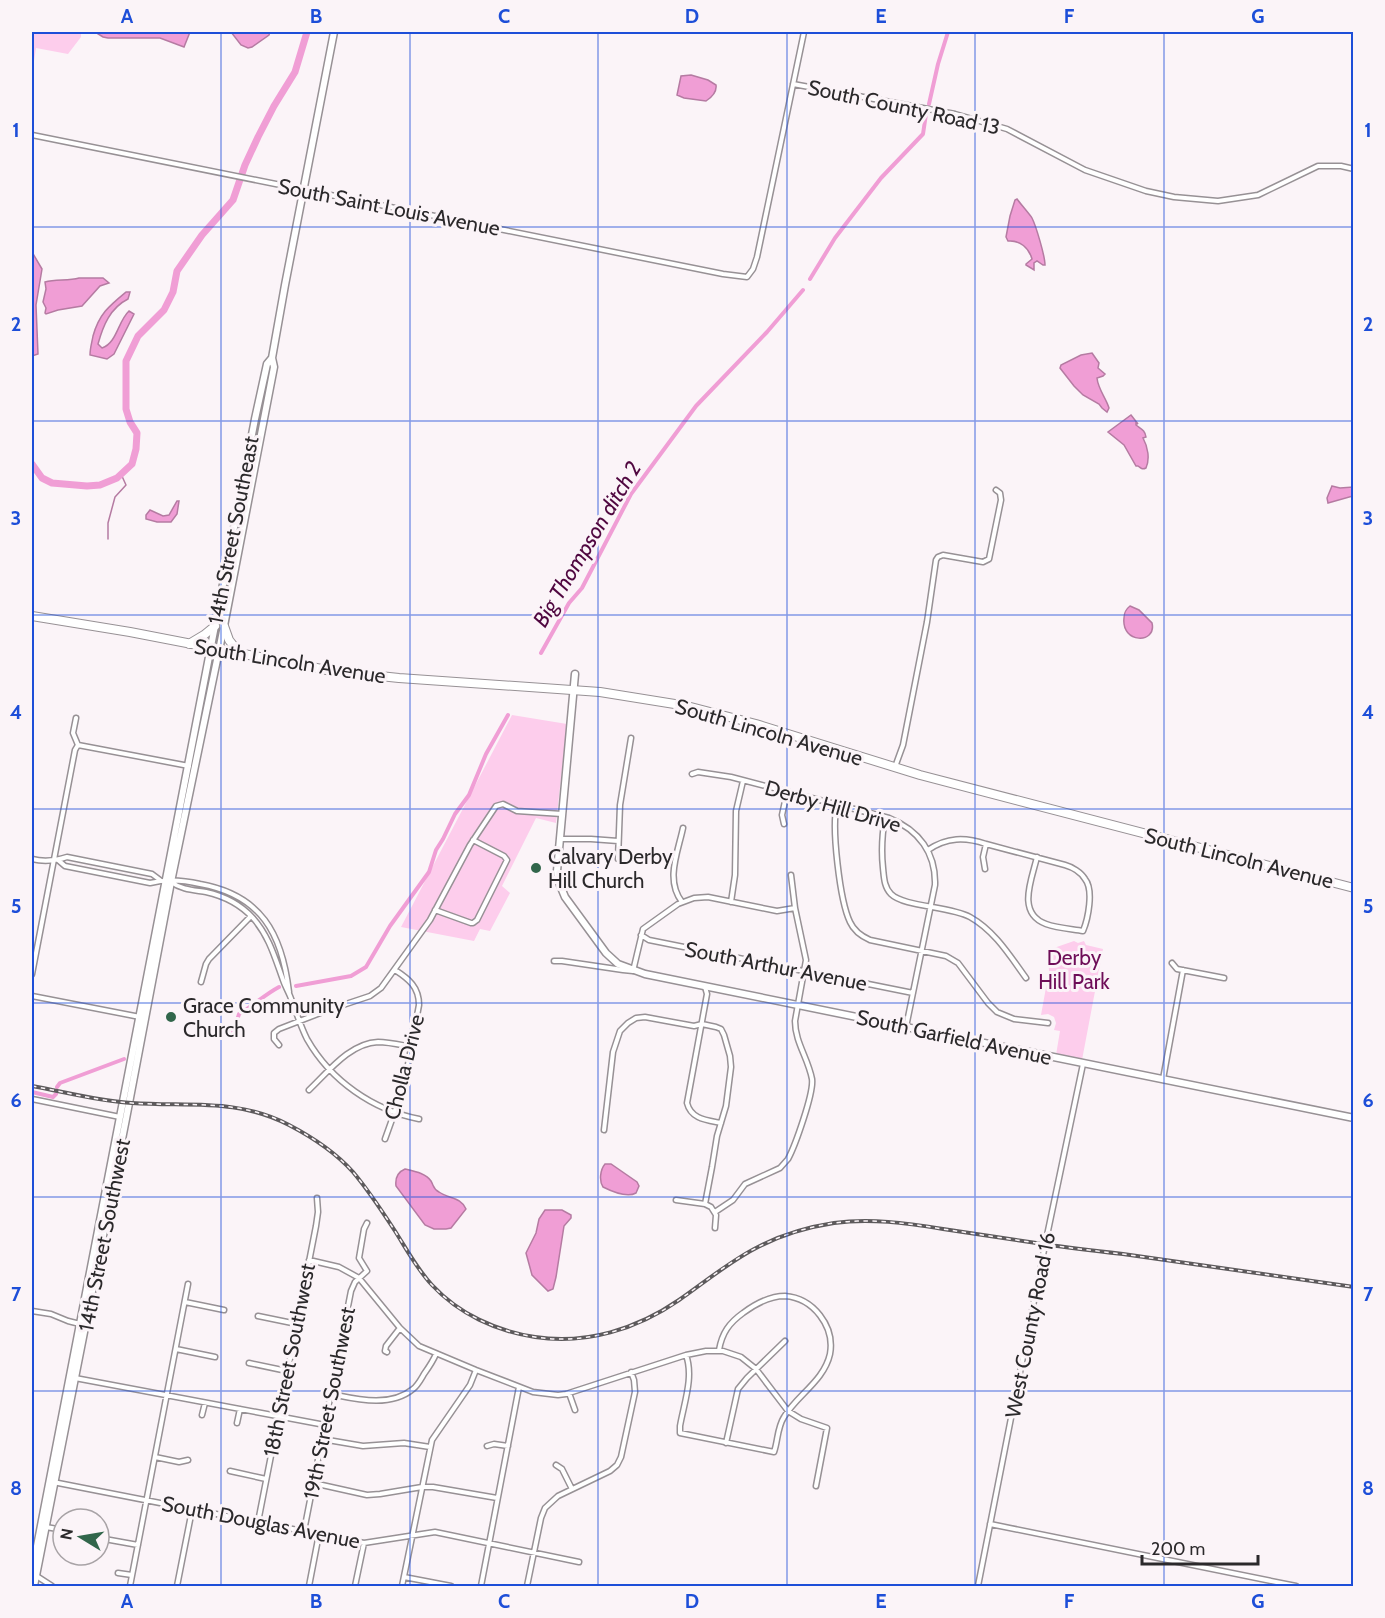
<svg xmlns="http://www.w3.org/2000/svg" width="1385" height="1618" font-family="Cabin,sans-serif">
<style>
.green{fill:#fdcdec}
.water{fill:#f09ed5;stroke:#b57ba2;stroke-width:1.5}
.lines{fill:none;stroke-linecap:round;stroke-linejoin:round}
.stream{stroke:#b57ba2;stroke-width:1.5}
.canal{stroke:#f09ed5;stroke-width:4}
.river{stroke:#f09ed5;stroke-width:7}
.street-casing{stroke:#979195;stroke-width:7}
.secondary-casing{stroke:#979195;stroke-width:9}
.highway-casing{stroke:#979195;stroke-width:10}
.street{stroke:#fff;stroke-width:4}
.secondary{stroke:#fff;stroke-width:6}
.highway{stroke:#fff;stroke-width:8}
.rail-casing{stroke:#5d5a5c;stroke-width:4}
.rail{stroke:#fbf4f8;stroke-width:1.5;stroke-dasharray:4.5;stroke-linecap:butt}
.grid{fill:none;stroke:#1d4ed8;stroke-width:1.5;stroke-opacity:0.55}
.poi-dot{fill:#31664b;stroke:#fbf4f8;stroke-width:2}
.labels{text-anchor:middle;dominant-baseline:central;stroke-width:6;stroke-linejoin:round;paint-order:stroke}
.street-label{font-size:21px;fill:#2b292b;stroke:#fbf4f8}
.poi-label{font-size:21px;fill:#2b292b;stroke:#fbf4f8;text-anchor:start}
.park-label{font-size:21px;fill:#6e0d58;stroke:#fbf4f8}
.water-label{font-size:22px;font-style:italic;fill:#500740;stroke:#fbf4f8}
.neatline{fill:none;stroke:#1d4ed8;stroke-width:2}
.grid-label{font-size:20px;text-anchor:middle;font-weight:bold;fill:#1d4ed8}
</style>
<rect width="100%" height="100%" fill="#fbf4f8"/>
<!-- green -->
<path class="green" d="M32,32H81V37L68,54L36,48L32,74Z
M512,715L567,724L556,823L536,818L502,886L510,893L490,931L480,929L474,941L401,927Z
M1074,941L1078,943L1084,941L1086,945L1103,949L1082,1060L1056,1055L1060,1031L1054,1030L1056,1023L1054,1017L1048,1014L1041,1015L1049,971L1048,950Z"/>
<!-- water -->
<path class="water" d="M95,32H190L184,47L160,38H108L103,37Z
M231,32H270L269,35L252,47L248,48L241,45Z
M691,75L708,80L716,85C717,92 712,97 706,101L684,98L677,95L681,76Z
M1017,199C1019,202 1031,216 1032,218C1036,226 1045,256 1045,265H1043L1037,261L1034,263V270L1026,265V264L1032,259C1029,248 1020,240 1008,241L1006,237L1010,216L1015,200Z
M32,252L42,269L36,305L38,354L32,356Z
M79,278H103L109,283L100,286L82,306L58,310L46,314L45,313L46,308L43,302L46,289L45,282C56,279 68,281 79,278Z
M126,292H130L128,299C110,308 103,326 98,344L102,348C117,343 118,321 129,311L134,314L114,354L107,359L90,355C90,348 92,342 93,336C99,314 109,306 126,292Z
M1092,353L1099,363L1098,368L1105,374L1103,376L1097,378C1098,389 1106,398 1109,408L1107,412L1102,408L1099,404L1083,395L1074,386L1060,368L1061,365L1081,355Z
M1131,415L1138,424L1136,423V425C1141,429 1145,430 1146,437L1143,438C1148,447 1150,459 1146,468C1142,470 1141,468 1138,466H1136L1124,445L1108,432Z
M1332,486L1340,488L1353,487V496L1328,503L1327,498Z
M177,501H179L177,514L171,522H157L146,519V515L150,510L163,516L169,515Z
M1130,606L1139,610L1152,623C1157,644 1121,644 1124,618C1124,613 1125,610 1130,606Z
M605,1164H611L637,1182L639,1186L636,1193C627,1198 613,1192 603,1187C599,1181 600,1170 605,1164Z
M405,1169C413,1171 426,1173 431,1181C434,1186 433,1189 439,1192C449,1199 461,1197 466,1209L451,1228L446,1229H434L425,1225L396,1186C395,1178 398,1172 405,1169Z
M545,1210H562L571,1215V1218L564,1226L556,1277L553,1289L548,1291L532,1275L526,1253L536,1233L539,1219Z"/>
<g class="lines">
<!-- stream -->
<path class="stream" d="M108,539V523L115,497L126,485L121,474"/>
<!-- canal -->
<path class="canal" d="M929,104L938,64L948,32
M810,279L835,238L881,178L923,134L926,114
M541,653L569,603L582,588L631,494L696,406L767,332L803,290
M296,986L351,976L366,967L390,926L429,872L436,850L443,839L455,814L469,795L486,754L508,715
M232,1036L239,1014C253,1006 264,995 279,987
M57,1087L60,1083L124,1059
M32,1092L53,1097L56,1094"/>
<!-- river -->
<path class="river" d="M32,464L42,478L52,483L87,486L100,485L117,478L132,464L136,449L137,433L130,422L126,409V361L138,336L164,310L173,292L177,271L202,235L233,200L245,165L258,137L274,106L295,72L307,32"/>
<!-- street casing -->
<g class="street-casing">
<path id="street" d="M793,84L955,114L1007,129L1085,170L1146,191L1174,197L1218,201L1258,195L1318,166H1341L1354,169
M32,135L723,274L747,277L753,269L757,257L804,32
M76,718L73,733L78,745
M78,745L189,766
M895,767L903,745L927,622L936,560L938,557L943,555L983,562L989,559L1001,500L1000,493L996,490
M692,774L698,772L731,777L889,818C919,830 936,853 935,885L906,1027
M837,805C831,827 840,901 850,922C854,931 861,936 870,940L946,956L958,963L988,1003L997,1012L1014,1019L1048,1023
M885,817C882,835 881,850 883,868C884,877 884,887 891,894C904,907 950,906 970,917C995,931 1010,956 1026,978
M784,824L782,815L787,792
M560,839H591L618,841
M928,850C947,837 965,837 986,844L1065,865C1072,867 1081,872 1085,879C1094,890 1088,919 1083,931C1071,929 1057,928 1046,924C1016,913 1032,879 1037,857
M32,859C44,862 55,861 67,857L152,874L160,880
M618,859L620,805L631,738
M58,860L65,866L150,883C166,879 183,880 200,884C261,895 282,933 289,992
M985,869L983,857L986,844
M171,882C182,890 194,890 206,892C224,896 241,905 253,918C269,936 275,958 283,980C285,986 288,991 290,996C296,1011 300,1025 307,1039C331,1081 373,1110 419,1119
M682,902C665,880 678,852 683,828
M731,902L735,875L736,811L743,781
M435,910L471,923H473L477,920L507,860L504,856L473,840
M641,935L649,940L913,993
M554,961H562L623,970L633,971L643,929L678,904L694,898L708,897L777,911L795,908
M1172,963L1177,969L1224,978
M32,974L75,750L78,745
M201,982L206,964L209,959L251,916
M705,987L707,994L687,1103C691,1119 706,1120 721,1123
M32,996L140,1017
M279,1045L274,1039V1033L279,1029L328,1010L370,996L381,988L430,920L470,845L496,806L503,804L517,811L562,814
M1163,1079L1183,970
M309,1090C328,1072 350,1043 378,1042C389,1042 401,1045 412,1047
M32,1099L120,1117
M604,1130L613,1052L620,1031L628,1023L636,1018L645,1017L694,1026L702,1024L716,1027L721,1029L724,1035L730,1056L731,1067L726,1106L717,1136L712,1167L705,1204
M385,1139L404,1086L419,1005C419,987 409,979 395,970
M676,1200L705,1204L711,1207L716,1215L715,1228
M715,1212L733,1200L745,1184L780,1168L788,1159C795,1146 814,1093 812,1079C808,1058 795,1042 795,1021L806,960L795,908L791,875
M309,1260L339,1267L359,1278L400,1328L419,1346L476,1370L533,1392L558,1395L566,1394L686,1355L706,1351H723L741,1357L756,1369L788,1411L801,1419L827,1428L816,1486
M185,1302L224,1310
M32,1311L51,1314L68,1321L80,1324
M258,1316L297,1324
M176,1349L215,1357
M387,1352L385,1351L386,1346L400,1328
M686,1355C694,1377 684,1403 680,1426V1433L774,1452C778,1441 777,1428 784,1417C797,1395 824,1381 830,1354C835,1326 813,1298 785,1296C769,1296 755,1304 743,1313C729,1323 722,1333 719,1350
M249,1363L287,1371
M75,1378L325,1425
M569,1393L575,1410
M331,1394C356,1399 390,1408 413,1389C418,1385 421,1379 424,1374C429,1367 433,1361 436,1354
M202,1415L205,1403
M237,1423L240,1409
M322,1439L363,1446L404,1443L430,1447
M726,1443L738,1389L747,1378L785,1341
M487,1446L494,1444L508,1446
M155,1457L179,1462L188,1460
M556,1465L562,1469L572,1489
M230,1471L266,1479
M53,1482L364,1543L435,1532L579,1562
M313,1483L367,1495L380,1494L422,1487H433L497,1498
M258,1522L316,1226L318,1212L317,1198
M990,1524L1296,1586
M46,1527L63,1530
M304,1531L351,1291L355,1282L367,1271L359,1258L364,1229L367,1223
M99,1538L138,1545
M118,1573L132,1575
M35,1575L52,1586
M404,1577L451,1586
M130,1586L188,1284
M177,1586L192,1510
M309,1586L319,1534
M355,1586L364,1543
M402,1586L432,1440L470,1385L476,1370
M481,1586L519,1387
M527,1586L541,1518L545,1508L558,1496L610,1471L617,1465L621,1457L635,1392L634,1380L631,1372
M978,1586L1045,1245L1083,1064"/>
</g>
<!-- secondary casing -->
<g class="secondary-casing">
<path id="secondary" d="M575,674L557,871L560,885L565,897L606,953L618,964L645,974L1354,1118
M32,1572L255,419L267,364L272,358
M34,1586L126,1119L171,882L224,626L274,367L272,358L285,285L334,32"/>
</g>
<!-- highway casing -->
<g class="highway-casing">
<path id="highway" d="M32,616L130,632L332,671L399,678L600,692L687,706L756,724L920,775L1354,888
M224,626L229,640L240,654
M189,644L204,635L215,626"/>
</g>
<!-- street -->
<use href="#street" class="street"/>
<!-- secondary -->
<use href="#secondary" class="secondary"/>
<!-- highway -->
<use href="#highway" class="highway"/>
<!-- rail casing -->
<g class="rail-casing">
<path id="rail" d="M32,1086C65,1092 98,1101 132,1103C187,1107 238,1098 289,1125C312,1137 336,1153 353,1172C369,1191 382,1211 395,1231C407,1250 417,1269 432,1285C459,1314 496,1331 535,1337C586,1345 637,1329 679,1300C705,1282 730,1261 758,1247C781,1235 808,1227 834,1223C870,1218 906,1223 943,1229C976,1234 1010,1239 1043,1244C1070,1248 1096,1251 1123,1254C1200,1265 1277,1276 1354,1287"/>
</g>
<!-- rail -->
<use href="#rail" class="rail"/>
</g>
<!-- grid -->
<path class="grid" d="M221,32V1586M410,32V1586M598,32V1586M787,32V1586M975,32V1586M1164,32V1586M32,227H1354M32,421H1354M32,615H1354M32,809H1354M32,1003H1354M32,1197H1354M32,1391H1354"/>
<!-- markers -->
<g class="poi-dot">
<circle cx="536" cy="868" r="6"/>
<circle cx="171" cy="1017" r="6"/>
</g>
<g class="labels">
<!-- street labels -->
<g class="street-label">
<text transform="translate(904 107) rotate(12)">South County Road 13</text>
<text transform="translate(389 207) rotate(11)">South Saint Louis Avenue</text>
<text transform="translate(233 530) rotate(-79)">14th Street Southeast</text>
<text transform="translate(290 661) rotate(9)">South Lincoln Avenue</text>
<text transform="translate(769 732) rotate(16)">South Lincoln Avenue</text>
<text transform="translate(833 806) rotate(16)">Derby Hill Drive</text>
<text transform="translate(1239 858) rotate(14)">South Lincoln Avenue</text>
<text transform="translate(776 966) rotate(11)">South Arthur Avenue</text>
<text transform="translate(954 1037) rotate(12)">South Garfield Avenue</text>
<text transform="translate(404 1067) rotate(-76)">Cholla Drive</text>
<text transform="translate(104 1235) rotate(-79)">14th Street Southwest</text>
<text transform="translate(1030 1325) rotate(-79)">West County Road 16</text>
<text transform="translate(289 1360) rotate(-79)">18th Street Southwest</text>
<text transform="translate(329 1403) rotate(-79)">19th Street Southwest</text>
<text transform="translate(261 1522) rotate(11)">South Douglas Avenue</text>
</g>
<!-- poi labels -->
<g class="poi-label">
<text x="548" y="856">Calvary Derby<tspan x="548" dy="24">Hill Church</tspan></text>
<text x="183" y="1005">Grace Community<tspan x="183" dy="24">Church</tspan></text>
</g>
<!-- park labels -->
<g class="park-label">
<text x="1074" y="957">Derby<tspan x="1074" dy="24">Hill Park</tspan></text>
</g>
<!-- water labels -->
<g class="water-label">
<text transform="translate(587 544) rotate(-59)">Big Thompson ditch 2</text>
</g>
</g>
<!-- border -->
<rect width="1385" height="1618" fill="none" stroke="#fbf4f8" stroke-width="66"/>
<!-- north arrow -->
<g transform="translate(81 1537) rotate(281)"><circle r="28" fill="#fbf4f8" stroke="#a8a3a6" stroke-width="1.5"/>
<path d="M0-4.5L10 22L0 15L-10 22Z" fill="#31664b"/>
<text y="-9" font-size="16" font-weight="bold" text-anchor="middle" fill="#2b292b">N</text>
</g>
<!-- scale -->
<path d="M1142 1555v9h116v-9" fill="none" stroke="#2b292b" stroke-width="3"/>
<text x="1151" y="1555" font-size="18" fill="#2b292b" stroke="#fbf4f8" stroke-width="4.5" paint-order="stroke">200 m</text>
<rect x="33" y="33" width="1319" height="1552" class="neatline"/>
<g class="grid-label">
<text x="127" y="23">A</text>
<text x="316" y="23">B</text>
<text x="504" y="23">C</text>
<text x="692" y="23">D</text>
<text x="881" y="23">E</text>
<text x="1069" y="23">F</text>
<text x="1258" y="23">G</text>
<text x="16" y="137">1</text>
<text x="1368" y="137">1</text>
<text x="16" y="331">2</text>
<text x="1368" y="331">2</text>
<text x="16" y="525">3</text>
<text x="1368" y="525">3</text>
<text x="16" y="719">4</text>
<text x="1368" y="719">4</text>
<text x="16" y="913">5</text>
<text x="1368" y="913">5</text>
<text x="16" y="1107">6</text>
<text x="1368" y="1107">6</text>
<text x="16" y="1301">7</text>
<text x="1368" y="1301">7</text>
<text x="16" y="1495">8</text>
<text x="1368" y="1495">8</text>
<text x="127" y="1608">A</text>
<text x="316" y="1608">B</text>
<text x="504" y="1608">C</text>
<text x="692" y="1608">D</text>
<text x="881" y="1608">E</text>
<text x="1069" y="1608">F</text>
<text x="1258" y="1608">G</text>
</g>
</svg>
